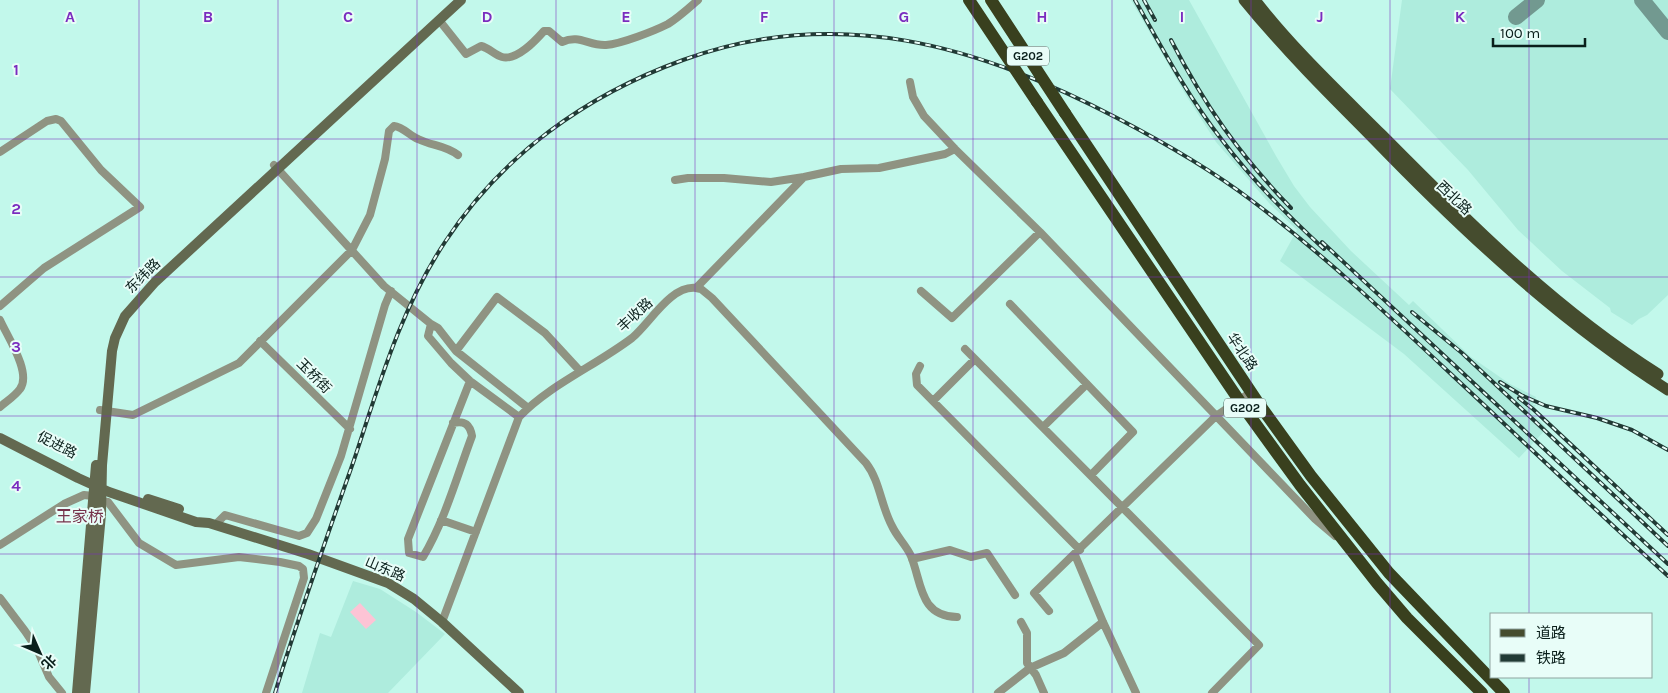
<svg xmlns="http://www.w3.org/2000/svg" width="1668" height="693" font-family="Karla,'Noto Sans SC',sans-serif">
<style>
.built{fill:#aeecdd}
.green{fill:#fdc4d5}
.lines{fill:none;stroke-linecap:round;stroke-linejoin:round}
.taxiway{stroke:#729990;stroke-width:16}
.minor{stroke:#8f9382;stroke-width:8}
.secondary{stroke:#636950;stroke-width:10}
.primary{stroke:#454c2e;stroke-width:11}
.trunk{stroke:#39401e;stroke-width:12}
.rail-casing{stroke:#213a35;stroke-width:4}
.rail{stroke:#e8fdf8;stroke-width:2;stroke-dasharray:5.5;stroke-linecap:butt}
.trunk-bridge{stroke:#39401e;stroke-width:12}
.grid{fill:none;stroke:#7b2cbf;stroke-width:1;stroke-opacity:0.55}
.labels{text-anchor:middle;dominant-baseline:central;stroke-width:4;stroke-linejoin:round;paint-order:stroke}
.shield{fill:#e8fdf8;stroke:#4d625d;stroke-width:1}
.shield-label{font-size:12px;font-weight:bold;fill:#0a1f1b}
.street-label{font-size:14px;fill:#0a1f1b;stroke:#e8fdf8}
.quarter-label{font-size:16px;fill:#76324b;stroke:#e8fdf8}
.grid-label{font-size:16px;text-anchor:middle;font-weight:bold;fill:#7b2cbf;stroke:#e8fdf8;stroke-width:4;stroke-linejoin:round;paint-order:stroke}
</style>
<rect width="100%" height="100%" fill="#c2f8eb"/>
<!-- built -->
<path class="built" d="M1131,0H1189L1276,156L1294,186L1310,207L1351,251L1409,305L1413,301L1471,357L1510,384L1536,397L1533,405H1536L1531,412L1547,428L1519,458L1404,354L1280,261L1297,230L1269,203L1216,142L1187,97Z
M1402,0H1668V295L1647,315L1639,319L1632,325L1611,312L1610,308L1562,271L1518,230L1468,170L1390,89Z
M353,581L380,589L416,612L445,634L388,693H302L320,633L331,637Z"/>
<!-- green -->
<path class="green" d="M360,603L376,620L366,629L350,612Z"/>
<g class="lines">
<!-- taxiway -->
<path class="taxiway" d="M1642,0L1668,32
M1516,17L1537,0"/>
<!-- minor -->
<path class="minor" d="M439,20L466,54L481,46C489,48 495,55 502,57C517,61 536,40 544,31H549L562,42C580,34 588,46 606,45C621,44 654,31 668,24C678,18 689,8 698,0
M910,82L913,97L924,116L955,149L1040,232L1315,519L1335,536
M0,152L47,121L56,119L61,121L101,170L140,207L44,268L0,306
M274,165L384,286L431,324
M675,180L688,178H724L771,182L804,177
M696,288L701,289L712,298L866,463C880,481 881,506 892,526C897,537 906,545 911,556C922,583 919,616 957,617
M921,291L952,318L1040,232
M1010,304L1133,432L1091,475
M0,320C7,336 32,373 20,389C15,396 7,401 0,407
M260,341L350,429
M965,349L1259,645L1212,693
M456,351L497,297L545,333L580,371
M920,366L916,374L917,385L1080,550
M933,401L975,359
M100,410L133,415L239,363L352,250L370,215L385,159L389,131L394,126C403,127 409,135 418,139C432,146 445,145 458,155
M519,417L470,381L451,363L428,336L431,324L438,328L456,351L528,408
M453,423C465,420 470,425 472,436C457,476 445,520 423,557L409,553L408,539L470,381
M1043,427L1087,384
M101,501L108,502L139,543L176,565L239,557L280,562L299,566L303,569L304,578L266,693
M441,520L476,532
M215,525L225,515L299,536L307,533L316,519L341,456L385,305L391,291
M0,545L64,504L84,495L93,496
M1075,555L1103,622L1136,693
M912,559L950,550L971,557L987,553L1015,595
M0,598L25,631L37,649L49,677L62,693
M1049,611L1034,593L1216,416L1251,392
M442,622L519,417C551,384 595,366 632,338C650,323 671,285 696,288L804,177L841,169L879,168L945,154L955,149
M1021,622L1027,633V663L1036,675L1044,693
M998,693L1030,668L1064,653L1103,622"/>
<!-- secondary -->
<path class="secondary" d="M0,438L78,478L109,492L196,522L209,523L308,554L388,583L414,599L442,622L519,693
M148,499L179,509
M77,693L96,465
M85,693L101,514L102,465L112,351L115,338L125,316L155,282L461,0"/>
<!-- primary -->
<path class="primary" d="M1244,0C1284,49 1328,93 1373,138C1463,231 1558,320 1668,390
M1255,0C1293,49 1338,91 1382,135C1467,221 1555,309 1658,374"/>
<!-- trunk -->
<path class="trunk" d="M1037,102L1247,412L1300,485L1377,583L1407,618L1482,693
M1065,113L1259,404L1311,476L1389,573L1504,693"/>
<!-- rail casing -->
<g class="rail-casing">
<path id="rail" d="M1135,0C1162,48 1188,97 1222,140C1252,180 1287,215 1324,249
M1144,0L1155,20
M1171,40C1205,106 1239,154 1291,208
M1322,242L1668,564
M1412,312L1462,353L1668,546
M1500,382L1521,395L1546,406L1597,418L1632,430L1668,450
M1519,398L1533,409L1668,535
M275,693C299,614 327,537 354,460C379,385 401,308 445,242C501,156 586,95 683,60C837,4 978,45 1117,118C1163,142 1210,169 1251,200C1323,254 1387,314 1452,375C1524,442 1595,510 1668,576"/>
</g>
<!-- rail -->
<use href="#rail" class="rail"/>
<!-- trunk-bridge -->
<path class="trunk-bridge" d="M969,0L1037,102
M991,0L1065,113"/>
</g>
<!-- grid -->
<path class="grid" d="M139,0V693M278,0V693M417,0V693M556,0V693M695,0V693M834,0V693M973,0V693M1112,0V693M1251,0V693M1390,0V693M1529,0V614M0,139H1668M0,277H1668M0,416H1668M0,554H1668M1529,677V693"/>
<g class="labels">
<!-- shield labels -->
<g class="shield">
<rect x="1007" y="46.5" width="42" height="19" rx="4"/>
<rect x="1224" y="398.5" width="42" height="19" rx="4"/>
</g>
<g class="shield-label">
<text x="1028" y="56">G202</text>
<text x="1245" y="408">G202</text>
</g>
<!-- street labels -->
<g class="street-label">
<text transform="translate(1454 198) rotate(44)">西北路</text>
<text transform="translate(143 276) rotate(-45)">东纬路</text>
<text transform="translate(635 315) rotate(-43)">丰收路</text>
<text transform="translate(1242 352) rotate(56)">华北路</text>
<text transform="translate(314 376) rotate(45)">玉桥街</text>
<text transform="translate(57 445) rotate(27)">促进路</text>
<text transform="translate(385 569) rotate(23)">山东路</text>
</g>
<!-- quarter labels -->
<g class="quarter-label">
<text x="80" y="516">王家桥</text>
</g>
</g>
<g class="grid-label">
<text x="70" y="22">A</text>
<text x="208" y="22">B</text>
<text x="348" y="22">C</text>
<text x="487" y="22">D</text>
<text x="626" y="22">E</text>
<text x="764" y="22">F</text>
<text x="904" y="22">G</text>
<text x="1042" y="22">H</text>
<text x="1182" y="22">I</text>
<text x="1320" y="22">J</text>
<text x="1460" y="22">K</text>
<text x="16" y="75">1</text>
<text x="16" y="214">2</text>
<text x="16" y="352">3</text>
<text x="16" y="491">4</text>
</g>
<!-- legend -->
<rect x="1490" y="613" width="162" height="65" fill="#e8fdf8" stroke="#8fa4a0"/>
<rect x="1500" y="629" width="25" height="8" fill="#454c2e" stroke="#8fa4a0"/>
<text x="1536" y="638" font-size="15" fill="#0a1f1b">道路</text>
<rect x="1500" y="654" width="25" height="8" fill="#213a35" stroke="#8fa4a0"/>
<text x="1536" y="663" font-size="15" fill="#0a1f1b">铁路</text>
<!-- north arrow -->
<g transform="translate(40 653) rotate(135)" stroke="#e8fdf8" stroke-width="4" paint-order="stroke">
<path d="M0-4L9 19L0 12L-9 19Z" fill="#0a1f1b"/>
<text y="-8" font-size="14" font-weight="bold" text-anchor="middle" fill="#0a1f1b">北</text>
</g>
<!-- scale -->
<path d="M1493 38v8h92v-8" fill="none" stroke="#0a1f1b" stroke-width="2.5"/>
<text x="1500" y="38" font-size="15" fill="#0a1f1b" stroke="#e8fdf8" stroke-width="4" paint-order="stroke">100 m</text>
</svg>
